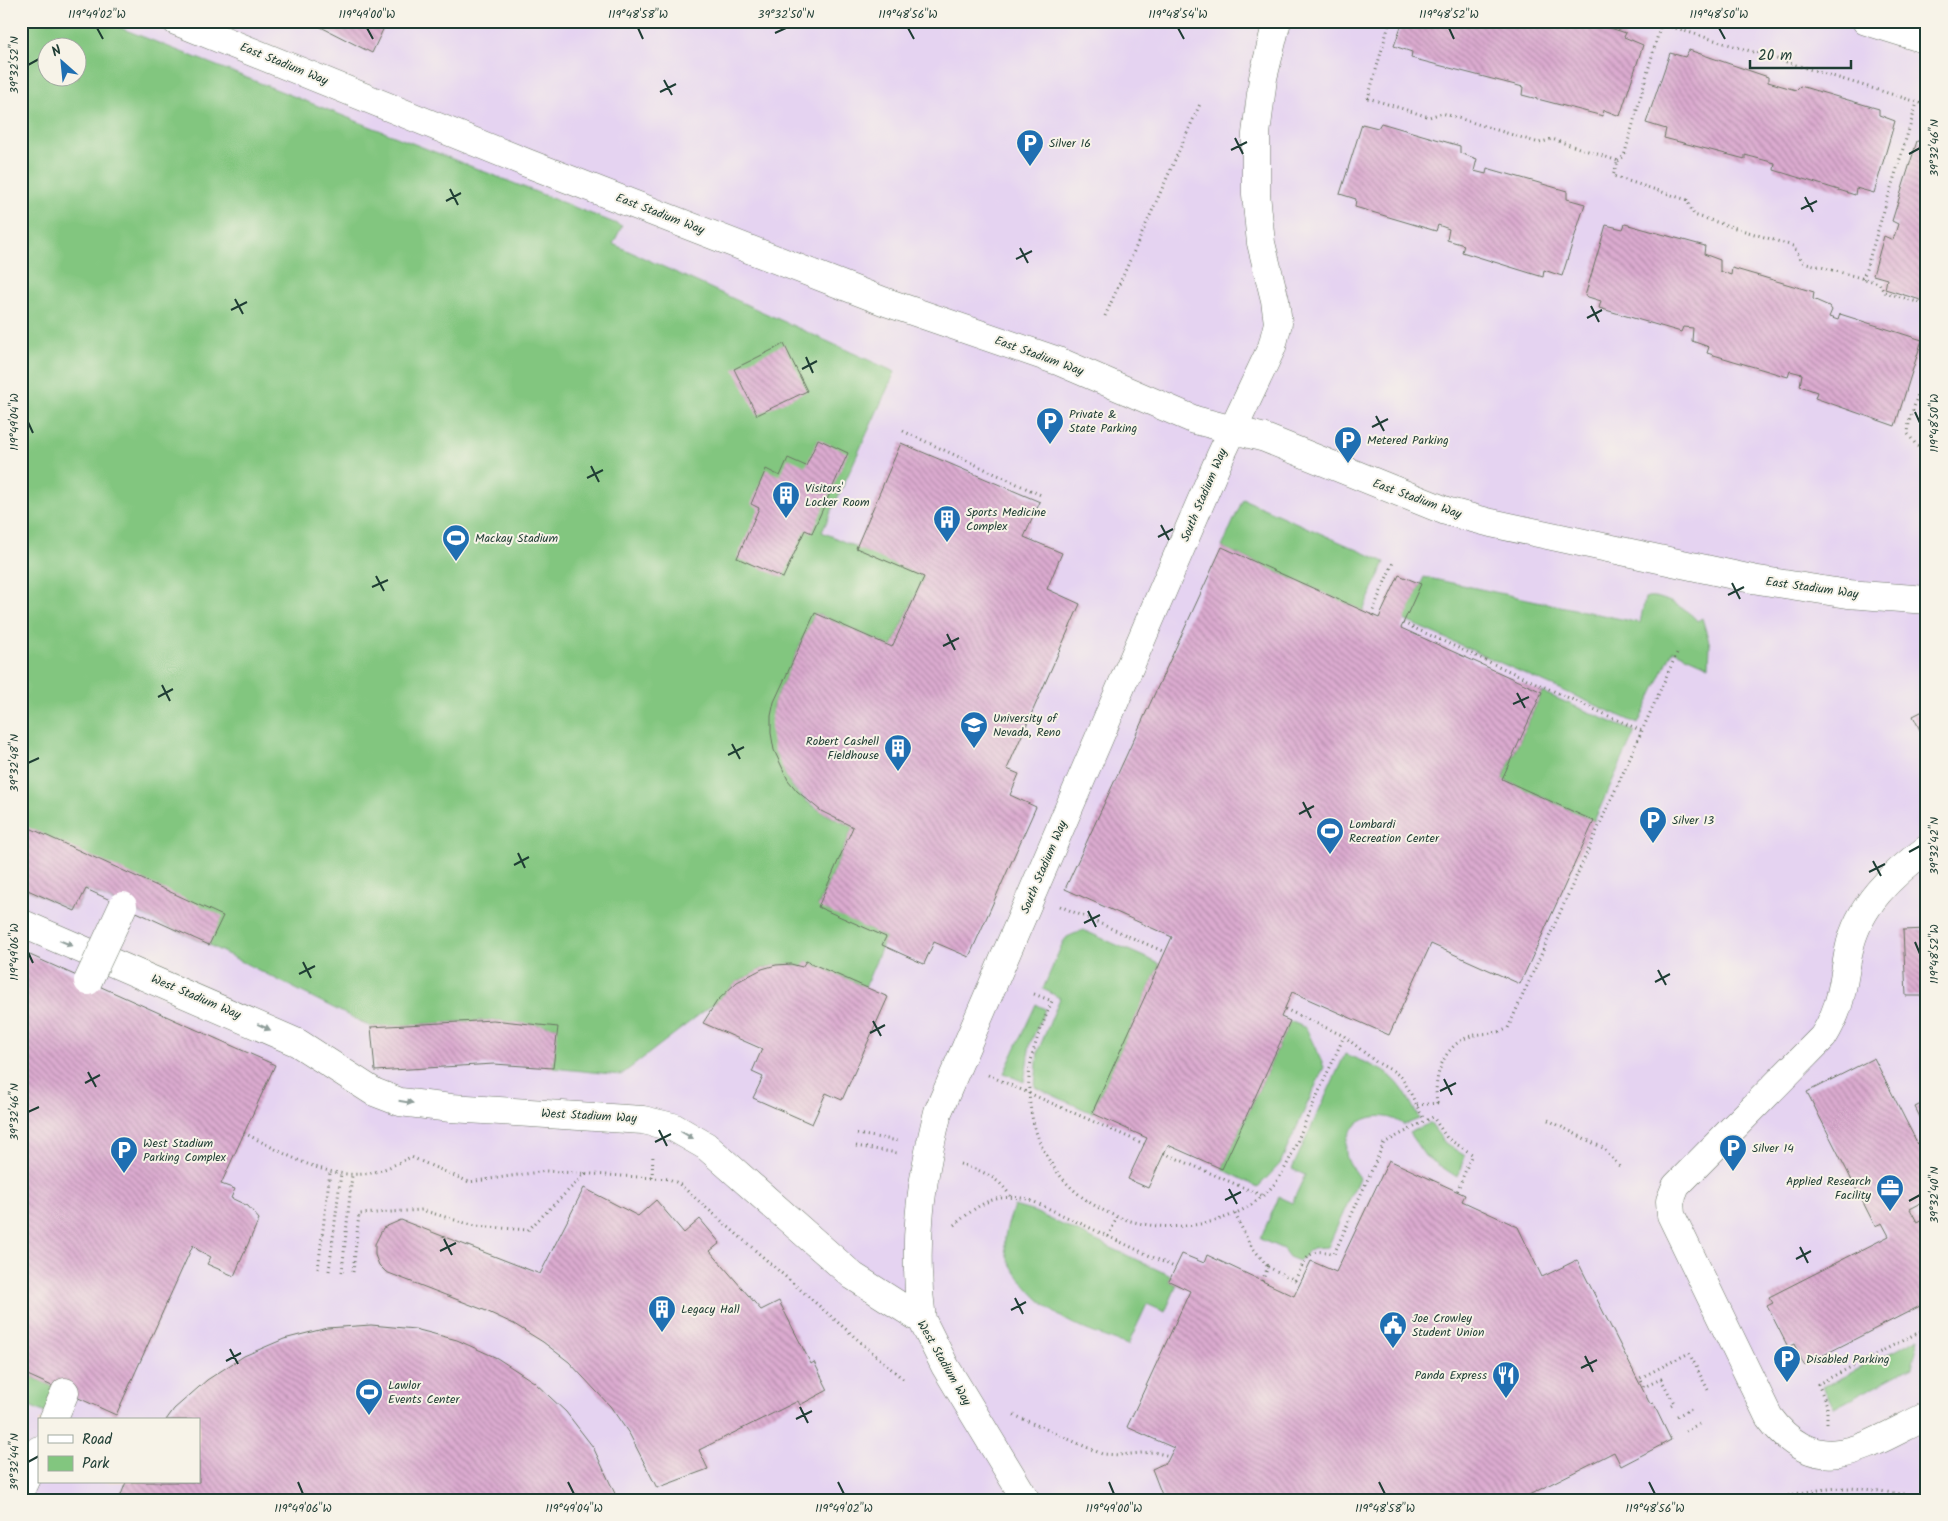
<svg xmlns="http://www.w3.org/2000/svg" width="1948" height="1521" font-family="Kalam,sans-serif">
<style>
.built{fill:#e5d3f1;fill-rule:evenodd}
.green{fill:#82c67f;stroke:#50825a;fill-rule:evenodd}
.building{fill:url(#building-back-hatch)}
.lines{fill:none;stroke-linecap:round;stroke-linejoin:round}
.minor-casing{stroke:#697463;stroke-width:29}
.path{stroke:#697463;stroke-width:3;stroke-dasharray:1 4;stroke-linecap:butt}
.minor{stroke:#fff;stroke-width:28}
.minor-bridge-casing{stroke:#697463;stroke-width:29;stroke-linecap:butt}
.minor-bridge{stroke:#fff;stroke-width:28}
.oneway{fill:#8f9e9a}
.ticks{fill:none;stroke:#1f3d34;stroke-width:2}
.labels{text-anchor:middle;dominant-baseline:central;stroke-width:4;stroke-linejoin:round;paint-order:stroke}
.street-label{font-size:12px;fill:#1f3d34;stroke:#f7f3e8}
.poi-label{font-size:12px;fill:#1f3d34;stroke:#f7f3e8;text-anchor:start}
.neatline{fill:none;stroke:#1f3d34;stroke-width:2}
.ticks-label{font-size:12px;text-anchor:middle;fill:#1f3d34}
</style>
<defs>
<pattern id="building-back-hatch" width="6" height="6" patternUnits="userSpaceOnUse" patternTransform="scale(1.25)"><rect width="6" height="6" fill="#dcabd0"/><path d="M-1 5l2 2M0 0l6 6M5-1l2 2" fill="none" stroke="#b28caa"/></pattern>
</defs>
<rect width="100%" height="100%" fill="#f7f3e8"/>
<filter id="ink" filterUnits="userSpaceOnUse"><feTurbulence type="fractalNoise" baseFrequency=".02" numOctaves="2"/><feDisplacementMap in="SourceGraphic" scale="10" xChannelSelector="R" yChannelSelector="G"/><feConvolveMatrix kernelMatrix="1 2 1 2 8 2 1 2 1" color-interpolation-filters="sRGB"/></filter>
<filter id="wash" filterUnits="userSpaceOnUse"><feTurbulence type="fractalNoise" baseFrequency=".0096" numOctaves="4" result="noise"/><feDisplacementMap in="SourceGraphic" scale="20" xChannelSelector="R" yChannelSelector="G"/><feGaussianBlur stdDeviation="1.12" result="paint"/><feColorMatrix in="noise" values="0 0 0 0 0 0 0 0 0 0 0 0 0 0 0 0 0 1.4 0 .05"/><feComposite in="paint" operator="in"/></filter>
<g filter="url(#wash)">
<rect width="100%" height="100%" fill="#f2dabb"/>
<!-- built -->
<path class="built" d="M21,21H1927V1500H21ZM48,48H78V78H48ZM39,1420H199V1482H39Z"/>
<!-- green -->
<path class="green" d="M103,21L622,226L613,244L895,372L822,532L924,577L892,647L815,613L774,702C769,722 772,736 779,755C782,763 784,773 788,780C801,803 830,817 853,827L818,906L886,937L865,987L806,961L802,967L791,964L776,965L762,969L737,982L717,1001L621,1075L553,1068L557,1027L493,1020L371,1027L209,945L86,889L75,911L21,887V22ZM48,48H78V78H48Z
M1243,499L1385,562L1363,611L1222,547Z
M1424,577L1640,623L1645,598C1657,592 1690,610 1697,621L1702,618L1710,645L1709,666L1673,650L1638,724L1404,620Z
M1542,692L1635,732L1594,821L1502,779Z
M1083,930L1160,964L1092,1113L1035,1087L1038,1051L1060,998L1043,989L1063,942L1067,937Z
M1036,1004L1045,1009L1030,1044L1024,1082L1004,1073Z
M1290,1021L1306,1028L1324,1067L1280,1164L1258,1187L1222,1169Z
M1345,1054C1390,1073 1397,1073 1419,1119L1404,1125C1380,1106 1342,1120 1346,1153C1347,1163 1354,1170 1359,1178L1328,1247L1312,1248L1299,1261L1289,1257L1283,1249L1260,1239L1279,1197L1292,1203L1305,1175L1292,1169Z
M1430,1123L1445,1143L1465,1156L1457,1177L1425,1156L1409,1133Z
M1014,1206L1035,1212L1171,1276L1169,1281L1177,1285L1165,1312L1147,1304L1128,1345C1082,1329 1054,1321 1022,1281C1014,1271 1006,1260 1005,1247C1003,1234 1010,1219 1014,1206Z
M1919,1338L1912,1367L1834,1408L1823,1387Z
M21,1372L65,1392L54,1417L21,1402Z"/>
<g id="blocks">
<!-- building -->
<path class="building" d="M309,21H387L372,53Z
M1403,21H1588L1626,33L1624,37L1643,45L1620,116L1604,110L1603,116L1522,95L1523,87L1411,58L1412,52L1394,46Z
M1689,50L1768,77V82L1796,90L1800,86L1879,109V115L1895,121L1874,193L1856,188L1855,195L1774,170L1775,163L1745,155V159L1664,138L1666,129L1646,123L1670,53L1685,57Z
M1381,123L1460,146V153L1477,159L1474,171L1486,174L1487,168L1567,191V199L1585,204L1562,276L1544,270L1543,277L1462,252L1464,245L1447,240L1449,229L1438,225L1436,231L1355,207L1356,199L1340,194L1362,124L1378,128Z
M1927,134V302L1885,289L1887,279L1873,275L1884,236L1893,240L1898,224L1892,221L1917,141L1924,142Z
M1625,224L1705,246L1704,254L1720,260V271L1731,275L1732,268L1814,292L1813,299L1829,306L1832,310L1829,317L1838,320L1840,314L1922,340L1895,426L1815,398L1817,392L1800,386L1802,374L1790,371L1788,377L1707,353L1709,347L1692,341L1693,328L1683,327L1681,332L1599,308L1601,301L1585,296L1606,225L1623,229Z
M784,344L807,391L757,415L734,369Z
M818,439L848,453L812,533L805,530L783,578L737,558L759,508L751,504L766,469L780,476L788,458L806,466Z
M901,443L1040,502L1024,537L1062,553L1047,589L1080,604L1007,769L1019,774L1010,795L1036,807L969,957L934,942L924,964L882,945L886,937L818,907L853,827L821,811L797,791L788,780L774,750L771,733V716L774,702L815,613L892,647L924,577L856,548Z
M1222,547L1379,618L1399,575L1421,584L1401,628L1542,692L1502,779L1594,821L1520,984L1431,944L1389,1035L1292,992L1281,1017L1290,1021L1222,1169L1168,1145L1148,1188L1128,1179L1147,1138L1092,1113L1172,937L1065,889Z
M1927,709V744L1913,716Z
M21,824L223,916L209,945L86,889L75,911L21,887Z
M1927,929V996H1906L1903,930Z
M21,951L275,1065L221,1184L235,1189L231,1198L248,1206L259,1219L234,1276L207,1264L211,1257L198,1250L193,1245L116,1415L21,1372Z
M806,961L888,997L842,1100L826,1093L812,1124L753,1098L763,1077L752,1072L762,1049L703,1023L717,1001L737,982L762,969L776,965L791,964L802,967Z
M493,1020L558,1027L553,1068L494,1064L375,1071L371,1027Z
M1874,1058L1927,1162V1200L1910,1209L1917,1222L1927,1216V1319L1920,1306L1804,1365L1794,1344L1788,1347L1767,1306L1773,1303L1769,1297L1889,1236L1882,1223L1875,1226L1807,1092Z
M1927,1101V1131L1915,1107Z
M1389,1160L1465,1195L1462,1201L1518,1227L1542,1277L1577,1260L1650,1404L1653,1403L1671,1440L1621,1466L1614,1452L1519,1500H1164L1152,1469L1167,1462L1174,1448L1127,1427L1190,1291L1169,1281L1182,1254L1204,1263L1207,1255L1294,1296L1311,1261L1336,1272Z
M584,1188L638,1216L656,1200L684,1233L700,1219L720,1243L710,1251L761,1310L779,1301L811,1364L814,1362L828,1390L800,1405L798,1401L699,1450L708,1469L657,1488L630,1435L610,1406L569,1362L543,1342L514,1324L484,1310L386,1272L379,1265L375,1255V1244L383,1228L401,1220L540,1274Z
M371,1325L415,1329L457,1340L497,1358L534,1382L566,1412L593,1447L618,1500H119L126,1482H199V1420H166L174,1409L207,1380L244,1356L284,1339L327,1328Z"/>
</g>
</g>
<g filter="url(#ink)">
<use href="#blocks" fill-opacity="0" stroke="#697463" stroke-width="1"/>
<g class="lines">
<!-- minor casing -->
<g class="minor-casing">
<path id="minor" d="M176,21L527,163L883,301L1058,361L1195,420L1265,438L1446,511L1491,523L1752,579L1848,594L1927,600
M1866,21L1927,40
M1927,849C1892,874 1858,906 1849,950C1842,985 1843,1005 1823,1037L1676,1186L1670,1201L1671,1215L1769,1417C1819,1484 1868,1444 1927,1416
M21,923L298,1043L374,1092L400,1102L451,1108L643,1120L673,1127L706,1146L853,1276L922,1320L945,1366L1026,1500
M922,1320C912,1246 920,1184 938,1112L1220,457L1272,347L1278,323L1275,300L1261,243L1256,194V134L1263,78L1277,21
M53,1420L65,1392
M21,1489L39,1450"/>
</g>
<!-- path -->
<path class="path" d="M1390,21L1368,98L1429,117L1442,113L1539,143L1552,139L1618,161L1613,176L1687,200L1694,215L1793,246L1803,262L1879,283L1884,292L1927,305
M1652,21L1927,105
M1618,161L1624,156L1661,24
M1863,279L1917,103
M1105,316L1200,104
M1927,367L1909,422L1908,434L1917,446L1927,451
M903,431L1043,496
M1371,615L1394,560
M1403,623L1642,731
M1060,906L1165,952
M1034,994L1052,1001C1040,1031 1027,1058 1029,1091C1032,1180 1109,1237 1194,1225C1222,1221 1248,1211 1268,1191C1285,1175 1295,1147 1304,1125C1317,1095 1331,1066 1344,1036
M1285,1009L1344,1036L1376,1062L1393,1071L1401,1077L1409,1090L1424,1120
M988,1075L1144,1144
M1417,1105L1437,1103C1433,1077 1443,1045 1471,1036C1484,1032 1497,1035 1508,1028L1677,653
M1548,1120L1603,1148L1622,1169
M244,1133C283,1152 326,1181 371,1173C385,1170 398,1163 411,1157L469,1182L546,1171L669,1179L678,1183L904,1380
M857,1134L899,1141
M856,1146L897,1153
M1164,1153L1263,1196
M960,1164C980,1170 999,1177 1010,1196
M652,1178L653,1154
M1235,1214L1249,1243L1268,1267
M954,1225C980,1204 992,1193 1028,1199L1174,1267
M1108,1236L1117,1218
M318,1269L330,1172
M329,1271L341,1173
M342,1272L352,1175
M353,1272L359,1214L422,1210L475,1226L528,1230L586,1173
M1262,1281L1268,1267L1295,1280C1306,1259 1308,1246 1334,1254L1384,1143L1433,1117L1447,1138L1472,1154L1457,1192
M1671,1405L1674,1403L1661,1379L1644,1387L1640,1378L1689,1353L1709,1392
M1014,1415L1102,1454L1119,1455L1153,1452L1170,1456
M1677,1416L1691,1409
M1827,1423V1405L1818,1384L1927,1328
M1685,1431L1699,1424
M1598,1496L1600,1500
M1774,1500C1797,1492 1825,1488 1850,1488C1876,1489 1901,1496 1927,1495"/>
<!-- minor -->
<use href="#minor" class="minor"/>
<!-- minor-bridge casing -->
<g class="minor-bridge-casing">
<path id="minor-bridge" d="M88,981L123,906"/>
</g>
<!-- minor-bridge -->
<use href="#minor-bridge" class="minor-bridge"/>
</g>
<!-- one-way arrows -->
<defs><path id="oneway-solid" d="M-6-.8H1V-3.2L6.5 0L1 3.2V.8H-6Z" transform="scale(1.25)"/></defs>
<g class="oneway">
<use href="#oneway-solid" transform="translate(66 943) rotate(22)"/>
<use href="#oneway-solid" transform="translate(264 1027) rotate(25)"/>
<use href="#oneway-solid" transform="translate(406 1102) rotate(9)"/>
<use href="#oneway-solid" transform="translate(687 1135) rotate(30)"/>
</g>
</g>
<!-- ticks -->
<path class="ticks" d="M97,28L103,39M367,28L373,39M638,28L643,39M908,28L914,39M1178,28L1184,39M1449,28L1454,39M1719,28L1725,39M775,33L786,28M28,65L39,59M664,80L672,95M660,92L676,84M1235,138L1243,154M1231,150L1247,142M1909,154L1920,148M450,189L458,205M1805,197L1813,212M446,201L461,193M1801,209L1817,201M1020,248L1028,263M1016,259L1032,251M235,299L243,314M1591,306L1599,322M231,310L247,302M1587,318L1602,310M806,357L813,373M802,369L817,361M1915,412L1920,423M1376,416L1384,431M28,422L33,433M1372,427L1388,419M591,466L599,482M587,478L603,470M1161,525L1169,540M1158,537L1173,529M376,576L384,591M1732,583L1740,599M372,587L388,580M1728,595L1744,587M947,634L955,650M943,646L959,638M162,685L170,701M1517,693L1525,708M158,697L173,689M1513,704L1529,697M732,744L740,759M728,755L744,747M28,763L39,758M1303,802L1311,818M1299,814L1314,806M1909,852L1920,846M518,853L525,868M1873,861L1881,876M514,865L529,857M1869,872L1885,864M1088,911L1096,927M1084,923L1100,915M1915,942L1920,954M28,952L33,963M303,962L311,978M1658,970L1666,985M299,974L315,966M1655,982L1670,974M873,1021L881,1036M870,1033L885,1025M88,1072L96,1087M1444,1079L1452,1095M85,1083L100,1075M1440,1091L1456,1083M28,1112L39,1107M659,1130L667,1146M655,1142L671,1134M1229,1189L1237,1204M1225,1200L1241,1192M1909,1201L1920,1195M444,1239L452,1255M1800,1247L1808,1263M440,1251L456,1243M1796,1259L1811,1251M1015,1298L1023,1314M1011,1310L1026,1302M230,1349L238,1364M1585,1356L1593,1372M226,1361L241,1353M1581,1368L1597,1360M800,1407L808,1423M796,1419L812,1411M28,1462L39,1456M298,1482L303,1494M568,1482L574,1494M838,1482L844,1494M1109,1482L1114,1494M1379,1482L1385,1494M1649,1482L1655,1494"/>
<!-- icons -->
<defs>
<g id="parking-pin" transform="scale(1.4375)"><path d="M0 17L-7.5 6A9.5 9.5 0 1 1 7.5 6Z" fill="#1f6fb2" stroke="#f7f3e8"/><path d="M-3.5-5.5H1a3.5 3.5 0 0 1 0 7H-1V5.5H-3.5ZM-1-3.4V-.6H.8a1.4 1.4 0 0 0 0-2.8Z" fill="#fff"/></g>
<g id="building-pin" transform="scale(1.4375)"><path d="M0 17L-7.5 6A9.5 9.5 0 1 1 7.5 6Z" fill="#1f6fb2" stroke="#f7f3e8"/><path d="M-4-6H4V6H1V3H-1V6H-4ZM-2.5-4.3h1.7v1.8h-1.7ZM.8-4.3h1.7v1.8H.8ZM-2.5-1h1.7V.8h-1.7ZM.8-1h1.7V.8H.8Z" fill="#fff"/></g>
<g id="stadium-pin" transform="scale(1.4375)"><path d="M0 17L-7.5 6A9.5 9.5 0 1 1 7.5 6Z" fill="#1f6fb2" stroke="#f7f3e8"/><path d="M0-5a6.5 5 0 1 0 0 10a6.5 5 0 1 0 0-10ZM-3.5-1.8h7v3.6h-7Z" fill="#fff"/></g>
<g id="university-pin" transform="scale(1.4375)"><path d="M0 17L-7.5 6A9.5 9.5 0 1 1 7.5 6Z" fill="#1f6fb2" stroke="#f7f3e8"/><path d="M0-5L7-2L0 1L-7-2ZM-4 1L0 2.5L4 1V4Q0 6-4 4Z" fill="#fff"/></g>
<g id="office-pin" transform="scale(1.4375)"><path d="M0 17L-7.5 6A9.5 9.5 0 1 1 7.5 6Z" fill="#1f6fb2" stroke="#f7f3e8"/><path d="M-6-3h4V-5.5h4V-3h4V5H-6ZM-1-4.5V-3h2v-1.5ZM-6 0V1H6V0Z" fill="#fff"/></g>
<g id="civic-pin" transform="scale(1.4375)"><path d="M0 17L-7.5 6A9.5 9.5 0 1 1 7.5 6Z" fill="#1f6fb2" stroke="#f7f3e8"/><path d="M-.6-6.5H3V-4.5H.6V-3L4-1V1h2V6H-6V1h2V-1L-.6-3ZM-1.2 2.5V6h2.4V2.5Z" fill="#fff"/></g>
<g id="restaurant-pin" transform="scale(1.4375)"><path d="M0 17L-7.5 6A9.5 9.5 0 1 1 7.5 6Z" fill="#1f6fb2" stroke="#f7f3e8"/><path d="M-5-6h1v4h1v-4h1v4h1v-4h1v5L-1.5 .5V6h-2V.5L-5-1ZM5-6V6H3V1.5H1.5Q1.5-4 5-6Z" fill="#fff"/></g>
</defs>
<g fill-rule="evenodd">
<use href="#parking-pin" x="1030" y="143"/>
<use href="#parking-pin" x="1050" y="421"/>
<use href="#parking-pin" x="1348" y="440"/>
<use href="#building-pin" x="786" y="495"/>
<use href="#building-pin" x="947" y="519"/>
<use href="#stadium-pin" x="456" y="538"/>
<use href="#university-pin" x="974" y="725"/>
<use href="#building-pin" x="898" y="748"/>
<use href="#parking-pin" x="1653" y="820"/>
<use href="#stadium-pin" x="1330" y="831"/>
<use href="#parking-pin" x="1733" y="1148"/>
<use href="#parking-pin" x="124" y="1150"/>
<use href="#office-pin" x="1890" y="1188"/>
<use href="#building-pin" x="662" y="1309"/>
<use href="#civic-pin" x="1393" y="1325"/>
<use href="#parking-pin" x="1787" y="1359"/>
<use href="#restaurant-pin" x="1506" y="1375"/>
<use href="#stadium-pin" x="369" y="1392"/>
</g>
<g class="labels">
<!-- street labels -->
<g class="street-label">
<text transform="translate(284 64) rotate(22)">East Stadium Way</text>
<text transform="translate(660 214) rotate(21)">East Stadium Way</text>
<text transform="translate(1039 356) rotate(20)">East Stadium Way</text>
<text transform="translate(1204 495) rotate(-67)">South Stadium Way</text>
<text transform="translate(1417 499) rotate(20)">East Stadium Way</text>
<text transform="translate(1812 588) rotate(8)">East Stadium Way</text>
<text transform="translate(1044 867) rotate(-67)">South Stadium Way</text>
<text transform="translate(196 997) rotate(23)">West Stadium Way</text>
<text transform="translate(589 1116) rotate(3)">West Stadium Way</text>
<text transform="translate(944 1363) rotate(60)">West Stadium Way</text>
</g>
<!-- poi labels -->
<g class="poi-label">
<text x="1049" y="143">Silver 16</text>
<text x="1069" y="414">Private &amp;<tspan x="1069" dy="14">State Parking</tspan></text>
<text x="1367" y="440">Metered Parking</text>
<text x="805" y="488">Visitors'<tspan x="805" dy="14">Locker Room</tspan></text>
<text x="966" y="512">Sports Medicine<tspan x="966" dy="14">Complex</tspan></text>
<text x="475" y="538">Mackay Stadium</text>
<text x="993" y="718">University of<tspan x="993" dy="14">Nevada, Reno</tspan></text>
<text x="879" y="741" text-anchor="end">Robert Cashell<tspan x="879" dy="14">Fieldhouse</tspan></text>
<text x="1672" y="820">Silver 13</text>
<text x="1349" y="824">Lombardi<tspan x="1349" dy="14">Recreation Center</tspan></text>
<text x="143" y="1143">West Stadium<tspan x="143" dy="14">Parking Complex</tspan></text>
<text x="1752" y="1148">Silver 14</text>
<text x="1871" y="1181" text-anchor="end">Applied Research<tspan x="1871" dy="14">Facility</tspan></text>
<text x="681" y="1309">Legacy Hall</text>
<text x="1412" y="1318">Joe Crowley<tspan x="1412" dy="14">Student Union</tspan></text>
<text x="1806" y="1359">Disabled Parking</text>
<text x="1487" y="1375" text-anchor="end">Panda Express</text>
<text x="388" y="1385">Lawlor<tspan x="388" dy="14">Events Center</tspan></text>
</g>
</g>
<!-- margin -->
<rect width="1948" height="1521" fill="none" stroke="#f7f3e8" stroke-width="55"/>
<!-- legend -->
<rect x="38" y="1418" width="162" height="65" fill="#f7f3e8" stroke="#a1aaa0"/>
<rect x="48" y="1435" width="25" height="8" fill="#ffffff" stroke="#a1aaa0"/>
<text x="82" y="1444" font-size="15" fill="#1f3d34">Road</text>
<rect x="48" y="1456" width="25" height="15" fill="#82c67f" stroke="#a1aaa0"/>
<text x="82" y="1468" font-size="15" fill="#1f3d34">Park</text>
<!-- north arrow -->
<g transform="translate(62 62) rotate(333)"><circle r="24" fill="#f7f3e8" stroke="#a1aaa0"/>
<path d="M0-4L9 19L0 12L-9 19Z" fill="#1f6fb2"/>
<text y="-8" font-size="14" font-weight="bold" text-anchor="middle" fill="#1f3d34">N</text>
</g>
<!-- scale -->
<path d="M1750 60v8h101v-8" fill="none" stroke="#1f3d34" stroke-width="2.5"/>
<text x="1758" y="60" font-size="15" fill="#1f3d34" stroke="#f7f3e8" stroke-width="4" paint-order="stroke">20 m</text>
<rect x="28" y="28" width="1892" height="1466" class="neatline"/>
<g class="ticks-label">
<text x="97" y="18">119°49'02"W</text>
<text x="367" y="18">119°49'00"W</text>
<text x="638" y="18">119°48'58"W</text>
<text x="786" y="18">39°32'50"N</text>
<text x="908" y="18">119°48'56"W</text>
<text x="1178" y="18">119°48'54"W</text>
<text x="1449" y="18">119°48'52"W</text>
<text x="1719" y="18">119°48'50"W</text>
<text transform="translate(14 65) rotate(-90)" y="4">39°32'52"N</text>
<text transform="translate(1934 148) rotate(-90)" y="4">39°32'46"N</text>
<text transform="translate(14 422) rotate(-90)" y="4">119°49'04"W</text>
<text transform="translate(1934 423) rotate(-90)" y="4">119°48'50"W</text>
<text transform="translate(14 763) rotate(-90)" y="4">39°32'48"N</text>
<text transform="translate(1934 846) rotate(-90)" y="4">39°32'42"N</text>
<text transform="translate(14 952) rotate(-90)" y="4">119°49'06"W</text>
<text transform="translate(1934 954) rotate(-90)" y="4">119°48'52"W</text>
<text transform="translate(14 1112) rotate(-90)" y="4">39°32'46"N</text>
<text transform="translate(1934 1195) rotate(-90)" y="4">39°32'40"N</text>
<text transform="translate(14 1462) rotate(-90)" y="4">39°32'44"N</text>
<text x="303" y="1512">119°49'06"W</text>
<text x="574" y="1512">119°49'04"W</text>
<text x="844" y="1512">119°49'02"W</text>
<text x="1114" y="1512">119°49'00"W</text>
<text x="1385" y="1512">119°48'58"W</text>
<text x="1655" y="1512">119°48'56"W</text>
</g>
</svg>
